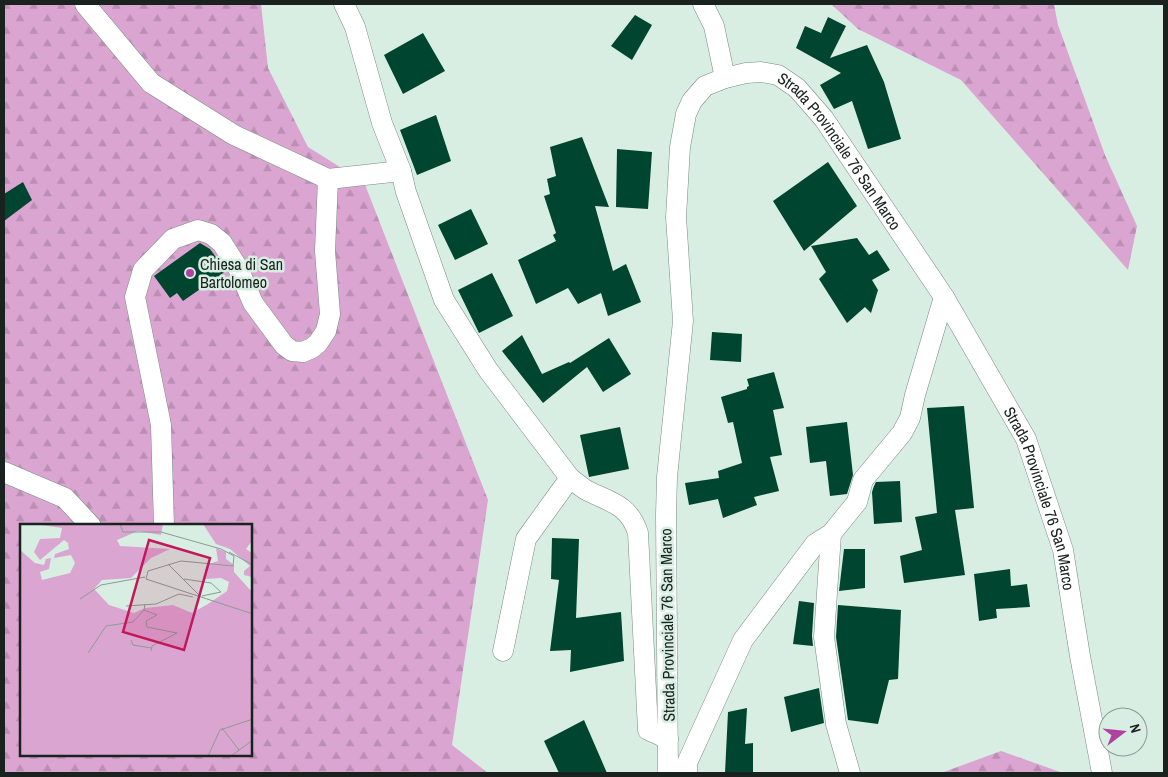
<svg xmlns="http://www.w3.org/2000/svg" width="1168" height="777" font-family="'Archivo Narrow',sans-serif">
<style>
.forest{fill:url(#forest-firs);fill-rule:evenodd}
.building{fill:#00452f}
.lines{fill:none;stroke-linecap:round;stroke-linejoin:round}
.minor-casing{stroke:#778c82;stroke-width:21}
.minor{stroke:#fff;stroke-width:20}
.poi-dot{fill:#af42a1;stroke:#d8eee3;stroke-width:2}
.labels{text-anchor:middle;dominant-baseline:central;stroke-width:5;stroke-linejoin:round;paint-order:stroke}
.street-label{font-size:16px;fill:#19221e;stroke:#d8eee3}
.poi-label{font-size:16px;fill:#19221e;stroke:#d8eee3;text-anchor:start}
.inset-road{fill:none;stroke:#8c9c94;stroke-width:1}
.view{fill:#c2185b;fill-opacity:0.15;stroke:#c2185b;stroke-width:2.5}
.inset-edge{fill:none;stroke:#19221e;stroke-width:2.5}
</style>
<defs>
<pattern id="forest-firs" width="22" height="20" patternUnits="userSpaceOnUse" patternTransform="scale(1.25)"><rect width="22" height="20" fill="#dba5d1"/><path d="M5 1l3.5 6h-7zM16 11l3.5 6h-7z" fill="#bb8eb3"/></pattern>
</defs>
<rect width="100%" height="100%" fill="#d8eee3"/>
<!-- forest -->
<path class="forest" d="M4,4H261L268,68L308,147L364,182L488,500L452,745L488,773H4ZM21,526H251V756H21Z
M831,4H1054L1058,25L1105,155L1137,226L1128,270L961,80L858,29Z
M1001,751L1063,773H941Z"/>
<!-- building -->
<path class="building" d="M635,15L652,25L632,60L611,46Z
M828,17L846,26L830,58L867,45L884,82L901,139L868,149L852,101L834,109L820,85L841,73L796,48L805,26L821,33Z
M423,33L445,71L403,94L384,55Z
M436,115L451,161L417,175L400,130Z
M582,137L609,207L595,206L613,271L626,264L641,302L608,316L601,293L578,304L568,288L536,304L518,260L556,241L553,235L556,233L544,196L550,194L547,179L556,176L550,147Z
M617,149L652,152L648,209L616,207Z
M828,162L857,206L804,251L773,201Z
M23,182L32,200L4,221V194Z
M471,209L488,244L455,260L438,225Z
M857,238L869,255L877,250L890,270L872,280L878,290L871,313L865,307L847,323L819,279L826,272L811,246Z
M200,243L210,249L226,271L183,301L177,293L170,298L154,276Z
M492,273L513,316L479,333L458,290Z
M712,332L742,334L741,362L710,360Z
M522,335L542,374L569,362L570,363L609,338L631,374L603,392L587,367L543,403L502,351Z
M774,372L784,408L773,410L782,455L770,457L779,491L754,497L757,505L723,518L718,499L689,505L685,483L719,478L718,471L742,463L733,422L728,423L721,397L747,389V387L749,386L747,379Z
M964,406L974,508L955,510L965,575L904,583L900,556L922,550L915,517L937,513L927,408Z
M847,422L853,475L847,494L830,496L826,461L810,463L806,427Z
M620,427L629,469L589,477L580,435Z
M900,481L902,522L874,524L872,492L874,486L876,482Z
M552,538L579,539L576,618L621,612L624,661L570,672L571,650L550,651L559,580L551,579Z
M844,549H865V588L839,591Z
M1010,569L1011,586L1027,584L1030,607L996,609L997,618L979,621L974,574Z
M799,601L814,603L812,636L813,646L793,644Z
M838,605L901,610L898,679L889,680L878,724L848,720L836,637Z
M819,688L824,723L791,732L784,697Z
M747,708L745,744L753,743V773H725L728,712Z
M584,720L607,773H559L544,741Z"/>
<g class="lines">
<!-- minor casing -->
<g class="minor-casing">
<g id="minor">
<path d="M85,4L151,83L234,135L328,179L401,171"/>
<path d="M344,4L355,27L382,123L401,171L406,192L444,300L488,370L570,478C575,482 580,486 586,490C609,502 629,504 638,533L648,730L668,739"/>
<path d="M703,4L714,26L725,78"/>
<path d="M4,472L65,498L91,526"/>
<path d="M164,526L161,425L135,297L143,270L173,239L198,230L211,234L222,243L238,268L253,303L284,345L292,351L303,352L312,348L318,343L326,331L330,314L325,251L328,179"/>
<path d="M831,534L824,637L836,724L850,773"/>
<path d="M503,651L526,539L570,478"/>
<path id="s1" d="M668,773L666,515L667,477L683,321L676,217L680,147L686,114L692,101L705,86L725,78L746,73L761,72L778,75L797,88L824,119L944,297L1026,439L1063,550L1080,656L1102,773"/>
<path d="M687,773V763L743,640L815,544L831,534L857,502L863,480L902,433L910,418L915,395L944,297"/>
</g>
</g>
<!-- minor -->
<use href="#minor" class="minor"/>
</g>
<!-- markers -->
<circle class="poi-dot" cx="190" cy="273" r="5"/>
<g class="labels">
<!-- street labels -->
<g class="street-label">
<text stroke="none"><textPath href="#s1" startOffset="869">Strada Provinciale 76 San Marco</textPath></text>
<text stroke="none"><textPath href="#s1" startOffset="1274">Strada Provinciale 76 San Marco</textPath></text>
<text transform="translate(667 625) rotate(-91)">Strada Provinciale 76 San Marco</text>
</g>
<!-- poi labels -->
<g class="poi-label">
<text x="200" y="264">Chiesa di San<tspan x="200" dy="18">Bartolomeo</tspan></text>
</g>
</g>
<!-- overview -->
<g transform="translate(20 524)">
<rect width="232" height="232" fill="#d8eee3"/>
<path d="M15,0H143L141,11L118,7L97,16L100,22L150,25L131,34L111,54L82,56L74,65L89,81L114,89L125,84L153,81L172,89L188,80L207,67L209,58L201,54L185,55V46L189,40L198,37L196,24L206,28V35L214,41V48L232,68V232H0V26L15,39L24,41L26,35L31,34L29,45L20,48L22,56L50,49L55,39L51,31L34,34L35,30L49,25L48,19L44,16L20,36L14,28L20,15L40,14L42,4ZM183,0H232V17L226,25L232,29V53L224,51V47L230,42L210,25L196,20Z" fill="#dba5d1"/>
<path d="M180,128L232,139V194L202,204L193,213L188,232L0,231V184L8,180L12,154L18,145L45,144L54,136L60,138L93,132L123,133Z" fill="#dba5d1"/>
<path class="inset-road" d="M100,0L103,8H141L201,25L214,32L213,42L161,37L128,47L126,55L233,90M209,28L233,41M148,40L180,72M164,55L191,59L201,68L182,72M60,75L81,61L125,53M106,82L136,80L159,70L173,73M124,86L137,91L126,97L127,103L157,109L132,122L131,127M111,116L113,121L131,124M68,129L86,102L113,98L124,86L125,80M202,204L219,226M188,232L200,206L233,195M211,232L233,216"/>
<path class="view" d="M129,16L190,34L164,126L103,108Z"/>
<rect width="232" height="232" class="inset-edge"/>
</g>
<!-- border -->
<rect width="1168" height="777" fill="none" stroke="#19221e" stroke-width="10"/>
<!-- north arrow -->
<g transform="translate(1123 732) rotate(74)"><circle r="24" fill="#d8eee3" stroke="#8c9c94"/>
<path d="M0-4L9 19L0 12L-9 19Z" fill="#af42a1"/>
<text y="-8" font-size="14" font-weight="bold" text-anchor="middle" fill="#19221e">N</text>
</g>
</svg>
